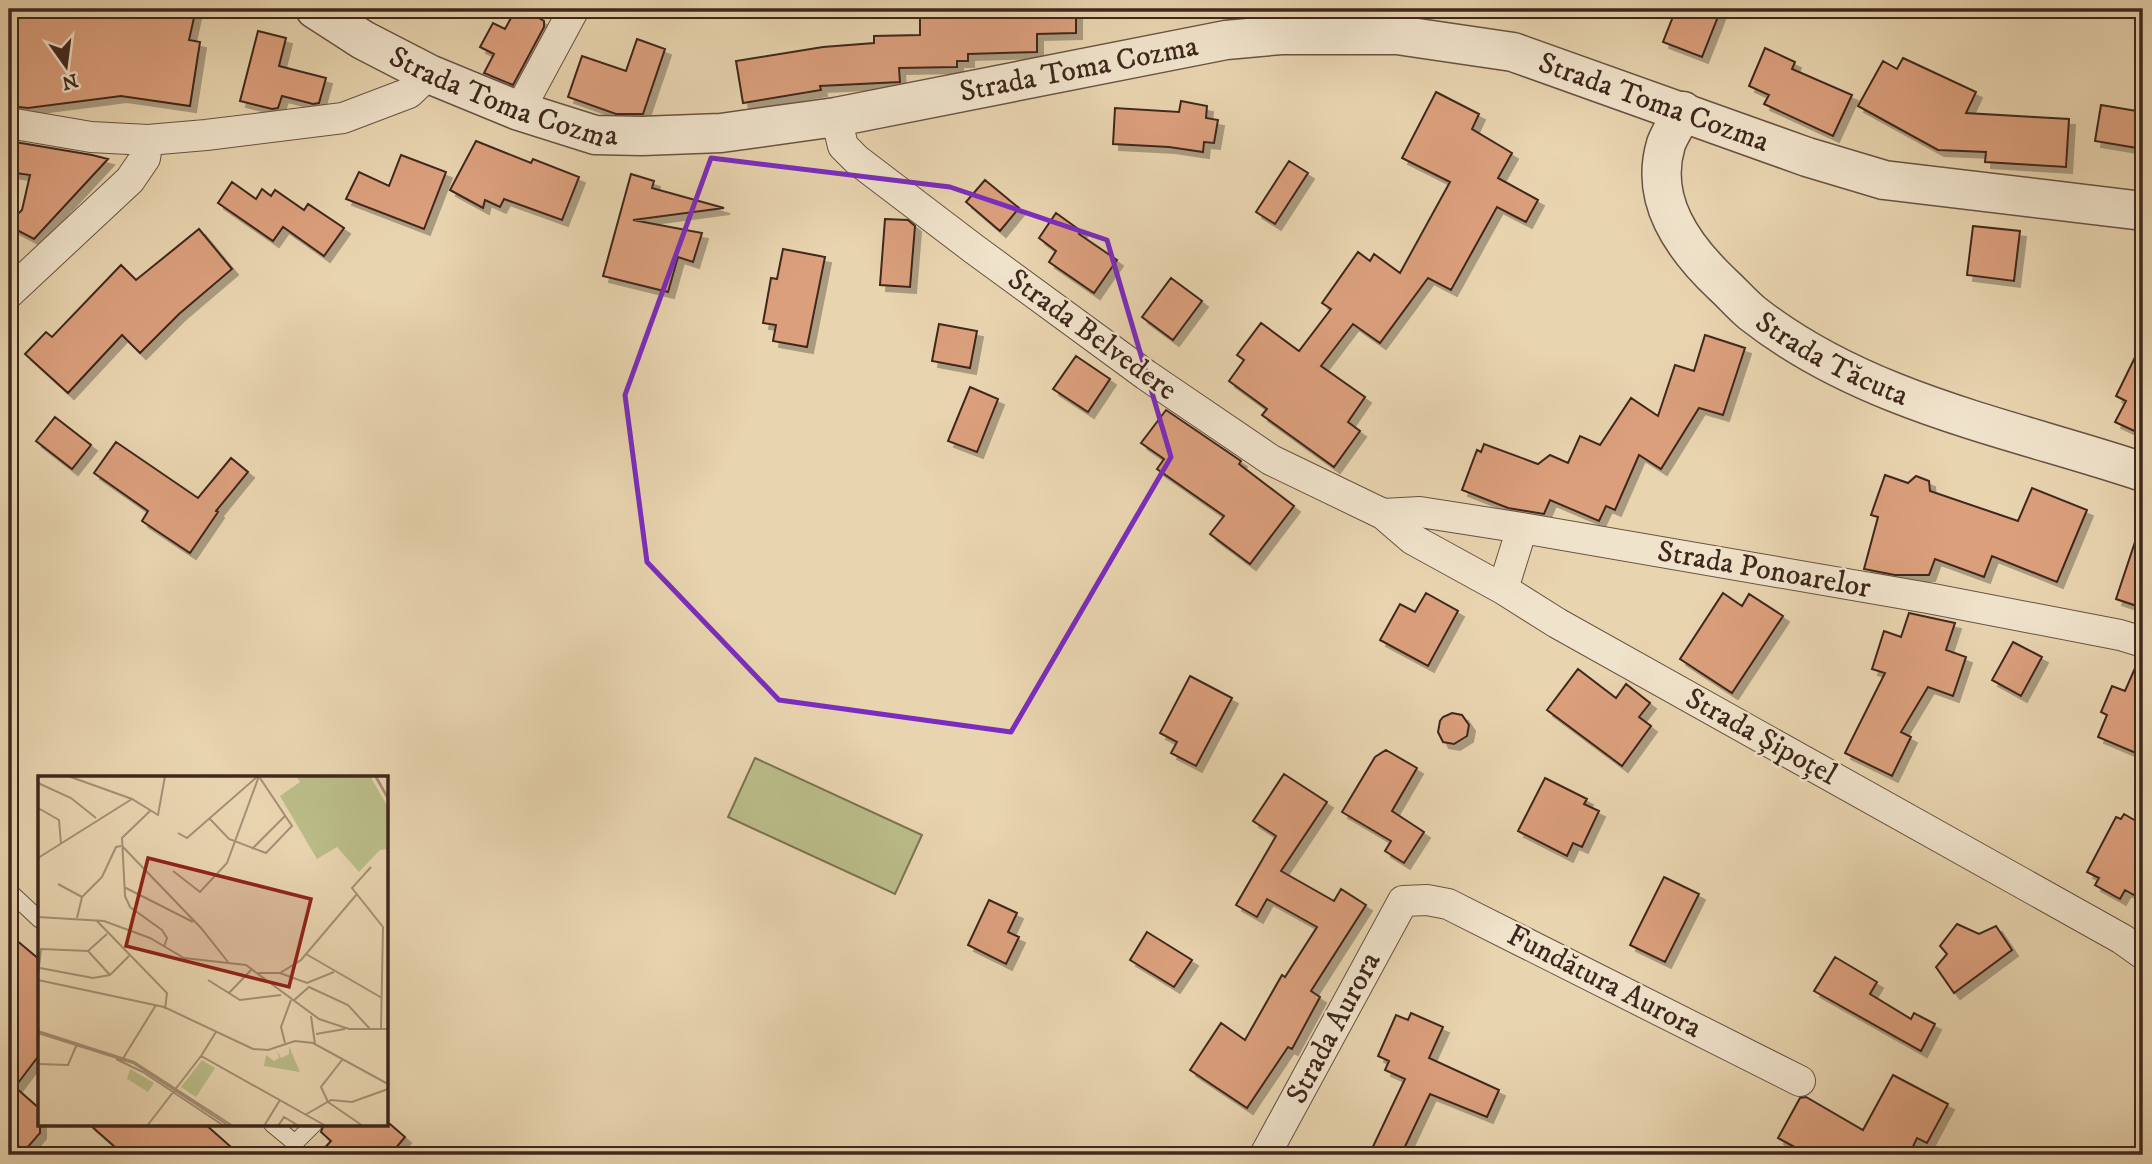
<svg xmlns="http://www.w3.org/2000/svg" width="2152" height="1164" font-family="'IM FELL DW Pica',serif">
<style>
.green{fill:#babc88;stroke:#7c7252;stroke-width:2}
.building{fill:#db9f7b;stroke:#3f271d;stroke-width:2;filter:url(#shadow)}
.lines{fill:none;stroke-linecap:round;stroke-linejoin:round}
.service-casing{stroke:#695242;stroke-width:18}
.minor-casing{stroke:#695242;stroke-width:32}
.tertiary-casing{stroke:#695242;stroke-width:41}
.service{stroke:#f0e3cb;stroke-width:16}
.minor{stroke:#f0e3cb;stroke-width:30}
.tertiary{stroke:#f0e3cb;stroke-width:38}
.marked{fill:none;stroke:#7b2cbf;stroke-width:5;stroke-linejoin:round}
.labels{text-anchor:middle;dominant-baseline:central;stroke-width:5;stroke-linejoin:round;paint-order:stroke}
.street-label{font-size:30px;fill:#3f271d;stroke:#f0e3cb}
.inset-road{fill:none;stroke:#a48f75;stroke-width:2}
.view{fill:#8f2418;fill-opacity:0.15;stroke:#8f2418;stroke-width:3.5}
.inset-edge{fill:none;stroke:#3f271d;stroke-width:3.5}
</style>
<defs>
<filter id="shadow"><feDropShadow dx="6" dy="6" stdDeviation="0" flood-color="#0004"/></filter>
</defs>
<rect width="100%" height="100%" fill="#e8d4af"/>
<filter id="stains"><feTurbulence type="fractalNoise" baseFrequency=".00286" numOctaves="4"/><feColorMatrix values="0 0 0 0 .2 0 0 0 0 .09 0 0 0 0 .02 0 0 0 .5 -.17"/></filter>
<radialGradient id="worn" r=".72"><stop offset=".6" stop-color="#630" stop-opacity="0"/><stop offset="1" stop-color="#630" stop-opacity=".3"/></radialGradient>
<!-- green -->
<path class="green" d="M755,758L922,835L895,894L728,817Z"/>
<!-- building -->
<path class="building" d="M64,9H196L189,40L200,42L190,106L121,96L28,108L9,106V50H15V11H64Z
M516,9H523L544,21V27L513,85L484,73L494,54L480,47L493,23L505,29Z
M920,9H1076V33L1037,34V52L968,54V61H957V67L899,68L900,82L820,86L821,90L743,103L736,61L823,47L874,43V36L920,35Z
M1676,9H1705L1719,14L1702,57L1663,42Z
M258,31L286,38L279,66L326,78L319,103L313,104L282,96L278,108L272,109L240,101Z
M637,39L665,49L643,114H616L568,97L582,56L626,71Z
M1765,48L1795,62L1792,69L1852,95L1833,136L1764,104L1769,95L1749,86Z
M1903,58L1976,92L1966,113L2069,119L2066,167L1985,162L1986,152L1938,150L1858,106L1883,61L1897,69Z
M1436,92L1479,114L1472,129L1512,153L1498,178L1538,200L1526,222L1497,207L1451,290L1428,278L1380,343L1353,324L1321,366L1365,397L1348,422L1360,431L1334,467L1262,415L1267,409L1229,381L1244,360L1237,355L1261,323L1299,351L1331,309L1322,303L1358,252L1370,261L1374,254L1400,273L1450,182L1402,158Z
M1181,101L1207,106L1206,118L1218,120L1214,143L1204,142L1203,152L1169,147L1113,144L1115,108L1179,112Z
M2101,105L2143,112V149L2095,141Z
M9,141L92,155L108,159L34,239L9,226V222L22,210L30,175L9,172Z
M476,141L531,163L533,159L579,177L562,220L504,199L500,207L485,200L483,208L450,190Z
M401,155L446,172L424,229L346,199L359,172L389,186Z
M1289,161L1308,173L1275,224L1256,212Z
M631,174L654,181L652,188L724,208L633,220L702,233L693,262L678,257L668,292L603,276Z
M985,180L1019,208L1000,231L966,202Z
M232,182L256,199L262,189L271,196L275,190L304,210L308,204L344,228L324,256L283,227L273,241L218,203Z
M1056,213L1081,231L1079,234L1117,260L1094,293L1049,262L1056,251L1039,238Z
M885,219L908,220L915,226L910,287L880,285Z
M1973,226L2020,231L2014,281L1967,275Z
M199,229L232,269L179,314L140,353L122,335L68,393L25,354L46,332L52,337L121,265L136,280Z
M783,249L825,257L807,347L773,341L776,325L763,323L771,278L777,279Z
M1171,278L1202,301L1173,340L1142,317Z
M939,324L977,331L970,368L932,361Z
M1705,335L1745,348L1723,415L1699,408L1661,469L1639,455L1615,510L1606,506L1599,521L1550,500L1544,514L1508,508L1462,490L1477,450L1481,452L1484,444L1538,464L1550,455L1568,463L1580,436L1600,445L1631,398L1658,416L1675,365L1694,371Z
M2143,341V435L2115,422L2126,401L2116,396Z
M1076,356L1110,379L1088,412L1053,389Z
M970,387L998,399L977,452L948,441Z
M1166,410L1241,461L1239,464L1294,506L1250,564L1210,534L1224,516L1157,469L1164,459L1141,443Z
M55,417L91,445L72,469L36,441Z
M116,442L198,498L231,458L248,472L216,511L218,512L190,553L142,521L148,511L94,473Z
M1885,475L1908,483L1916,476L1929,481L1930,491L2018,521L2032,488L2087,510L2057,582L1992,556L1984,577L1935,559L1929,575H1895L1864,569L1878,517L1871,515Z
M2139,530L2143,531V608L2116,599Z
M1426,593L1458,611L1428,666L1380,640L1400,604L1415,612Z
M1723,593L1742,606L1749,594L1783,616L1732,693L1680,659Z
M1909,613L1955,623L1946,650L1966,657L1953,696L1928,687L1901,732L1911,737L1892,776L1845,753L1885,673L1872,669L1884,631L1901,637Z
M2013,642L2042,657L2021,696L1992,680Z
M2139,659H2143V756L2098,737L2107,715L2101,712L2112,686L2125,691Z
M1578,669L1616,698L1626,684L1650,703L1639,717L1651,726L1622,766L1547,710Z
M1190,676L1232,698L1196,766L1171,753L1177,742L1160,733Z
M1452,713L1462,715L1469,725L1467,736L1454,744L1443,742L1438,732L1440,721L1443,717Z
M1386,750L1417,768L1392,811L1424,832L1404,863L1385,851L1391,841L1342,812L1375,757Z
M1284,774L1327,802L1281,871L1334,901L1341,889L1366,905L1311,991L1320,997L1292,1049L1288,1047L1247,1108L1190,1070L1221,1023L1245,1040L1282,975L1285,977L1317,927L1267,899L1257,917L1236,905L1276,836L1253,821Z
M1545,778L1587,799L1584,804L1599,811L1582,847L1573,843L1567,856L1518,831Z
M2124,814L2143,825V900L2125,890L2120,899L2095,885L2099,878L2087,872L2116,817L2121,819Z
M1664,877L1699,894L1665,962L1630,945Z
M989,900L1017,913L1008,932L1019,937L1006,964L968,945Z
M1957,924L1979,934L1996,926L2012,950L1954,993L1936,967L1947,954L1940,946Z
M1147,932L1192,960L1174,987L1130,960Z
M9,934L40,960V1054L15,1087L40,1109V1133L27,1148L9,1145Z
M1835,957L1877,982L1870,994L1911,1019L1914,1013L1935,1024L1921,1051L1814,991Z
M1411,1013L1443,1027L1429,1058L1499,1090L1487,1117L1430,1094L1401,1155H1369L1405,1079L1385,1070L1389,1061L1378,1056L1396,1015L1408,1020Z
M1893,1075L1948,1104L1927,1143L1917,1138L1909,1155H1809L1778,1138L1800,1098L1806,1097L1863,1130Z
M89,1124H205L240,1155H124Z
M324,1124H390L405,1137L390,1155H318L331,1141L321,1132Z"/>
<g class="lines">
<!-- service casing -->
<g class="service-casing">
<path id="service" d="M9,891L40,920
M272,1124L295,1143L314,1124"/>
</g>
<!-- minor casing -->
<g class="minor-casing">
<path id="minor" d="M519,111L574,9
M836,117L843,146L857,160L974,249L1146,375L1271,460L1383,514L1412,539L1503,589L1557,623L2122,939L2143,954
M9,123L91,137L148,140L206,135L343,118L409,93L429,74
M9,293L130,180L145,158L148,140
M1383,514L1420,512L1522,528L1928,598L2120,635L2143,642
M1503,589L1522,528
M1265,1155L1403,901L1427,900L1448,904L1800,1081"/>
</g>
<!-- tertiary casing -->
<g class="tertiary-casing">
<g id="tertiary">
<path id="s1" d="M315,9L363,40L429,74L519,111L595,135L642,136L721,133L836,117L1226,40L1281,35H1397L1513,52L1807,157L1884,180L2143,211"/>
<path id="s2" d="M1683,111C1678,122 1670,133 1666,144C1649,200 1683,247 1722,284C1732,293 1741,304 1752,313C1865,402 2011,428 2143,472"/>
</g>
</g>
<!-- service -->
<use href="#service" class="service"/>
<!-- minor -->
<use href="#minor" class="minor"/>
<!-- tertiary -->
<use href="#tertiary" class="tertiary"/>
</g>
<!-- marked area -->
<path class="marked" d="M711,158L950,187L1107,240L1171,457L1011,732L779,700L647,562L625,395Z"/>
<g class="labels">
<!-- street labels -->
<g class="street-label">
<text stroke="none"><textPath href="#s1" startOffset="798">Strada Toma Cozma</textPath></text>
<text stroke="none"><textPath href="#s1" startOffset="210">Strada Toma Cozma</textPath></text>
<text stroke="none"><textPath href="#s1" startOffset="1386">Strada Toma Cozma</textPath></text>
<text transform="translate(1092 335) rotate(36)">Strada Belvedere</text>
<text stroke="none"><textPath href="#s2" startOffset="331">Strada Tăcuta</textPath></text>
<text transform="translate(1764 570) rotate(10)">Strada Ponoarelor</text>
<text transform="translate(1761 737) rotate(29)">Strada Șipoțel</text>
<text transform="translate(1604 982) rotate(27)">Fundătura Aurora</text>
<text transform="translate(1334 1028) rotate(-62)">Strada Aurora</text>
</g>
</g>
<!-- overview -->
<g transform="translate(38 776)">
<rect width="350" height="350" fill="#e8d4af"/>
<path d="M258,0H332L350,31V73L342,74L321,96L299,71L279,83L242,20L262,6ZM251,270L262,296L226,290L228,279L236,285L241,282L239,275L243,282L251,278ZM164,284L177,292L158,321L143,311ZM92,293L116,307L110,316L89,303Z" fill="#babc88"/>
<path class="inset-road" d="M30,0L94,23L120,39L127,0M337,0L350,23M338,0L350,22M0,7L33,22L58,42M0,32L21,44L23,68M112,35L84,62L87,120L92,131L124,154L129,162L126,171M171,42L191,63L228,77L254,50L222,2M140,57L149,62L220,0M84,70L163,152L190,186M214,73L247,40M0,82L94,23M333,91L314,112L345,151L343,253M135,95L162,116L189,87L221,0M20,108L44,121M86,111L155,146M0,141L66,145L112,162L146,182L208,189L281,243L311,253H350M39,142L44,121L64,101L78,71L83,70M58,144L129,217L127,233M50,175L72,199M268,178L344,222M2,192L55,202L72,199M220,197H242L269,207L296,196M242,197L263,184L319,118M72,199L91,180M0,200L3,173L50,175L69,158M0,204L126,231L215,273L230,274L257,265L275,267L350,308M170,204L202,224L243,219M191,217L214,193M255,225L271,211L310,229L332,253M273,240L277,268M0,255L96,286L195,350M0,257L95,287L191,350M278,258L307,253M247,267L243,251L253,224M163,280L178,256M78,283L105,296L186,350M84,284L118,229M0,288L30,289L39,268M290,326L283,311L304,284M290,326L325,350M267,339L293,324L314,326L350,313M109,350L163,280L288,350M226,350L242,324M240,350L246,341L261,350"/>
<path class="view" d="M110,82L273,123L251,211L88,170Z"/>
<rect width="350" height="350" class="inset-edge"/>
</g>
<!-- margin -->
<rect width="2152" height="1164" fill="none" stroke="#e8d4af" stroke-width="35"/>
<rect x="10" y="10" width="2131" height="1143" fill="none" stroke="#3f271d" stroke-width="3.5"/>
<rect x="18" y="18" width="2117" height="1129" fill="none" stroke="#3f271d" stroke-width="2"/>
<!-- north arrow -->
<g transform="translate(66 66) rotate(166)" stroke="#f0e3cb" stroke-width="5" paint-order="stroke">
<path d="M0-5L12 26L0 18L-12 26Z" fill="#3f271d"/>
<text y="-10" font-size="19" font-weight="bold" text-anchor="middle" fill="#3f271d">N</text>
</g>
<rect width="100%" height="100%" filter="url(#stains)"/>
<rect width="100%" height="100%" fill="url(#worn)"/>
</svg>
